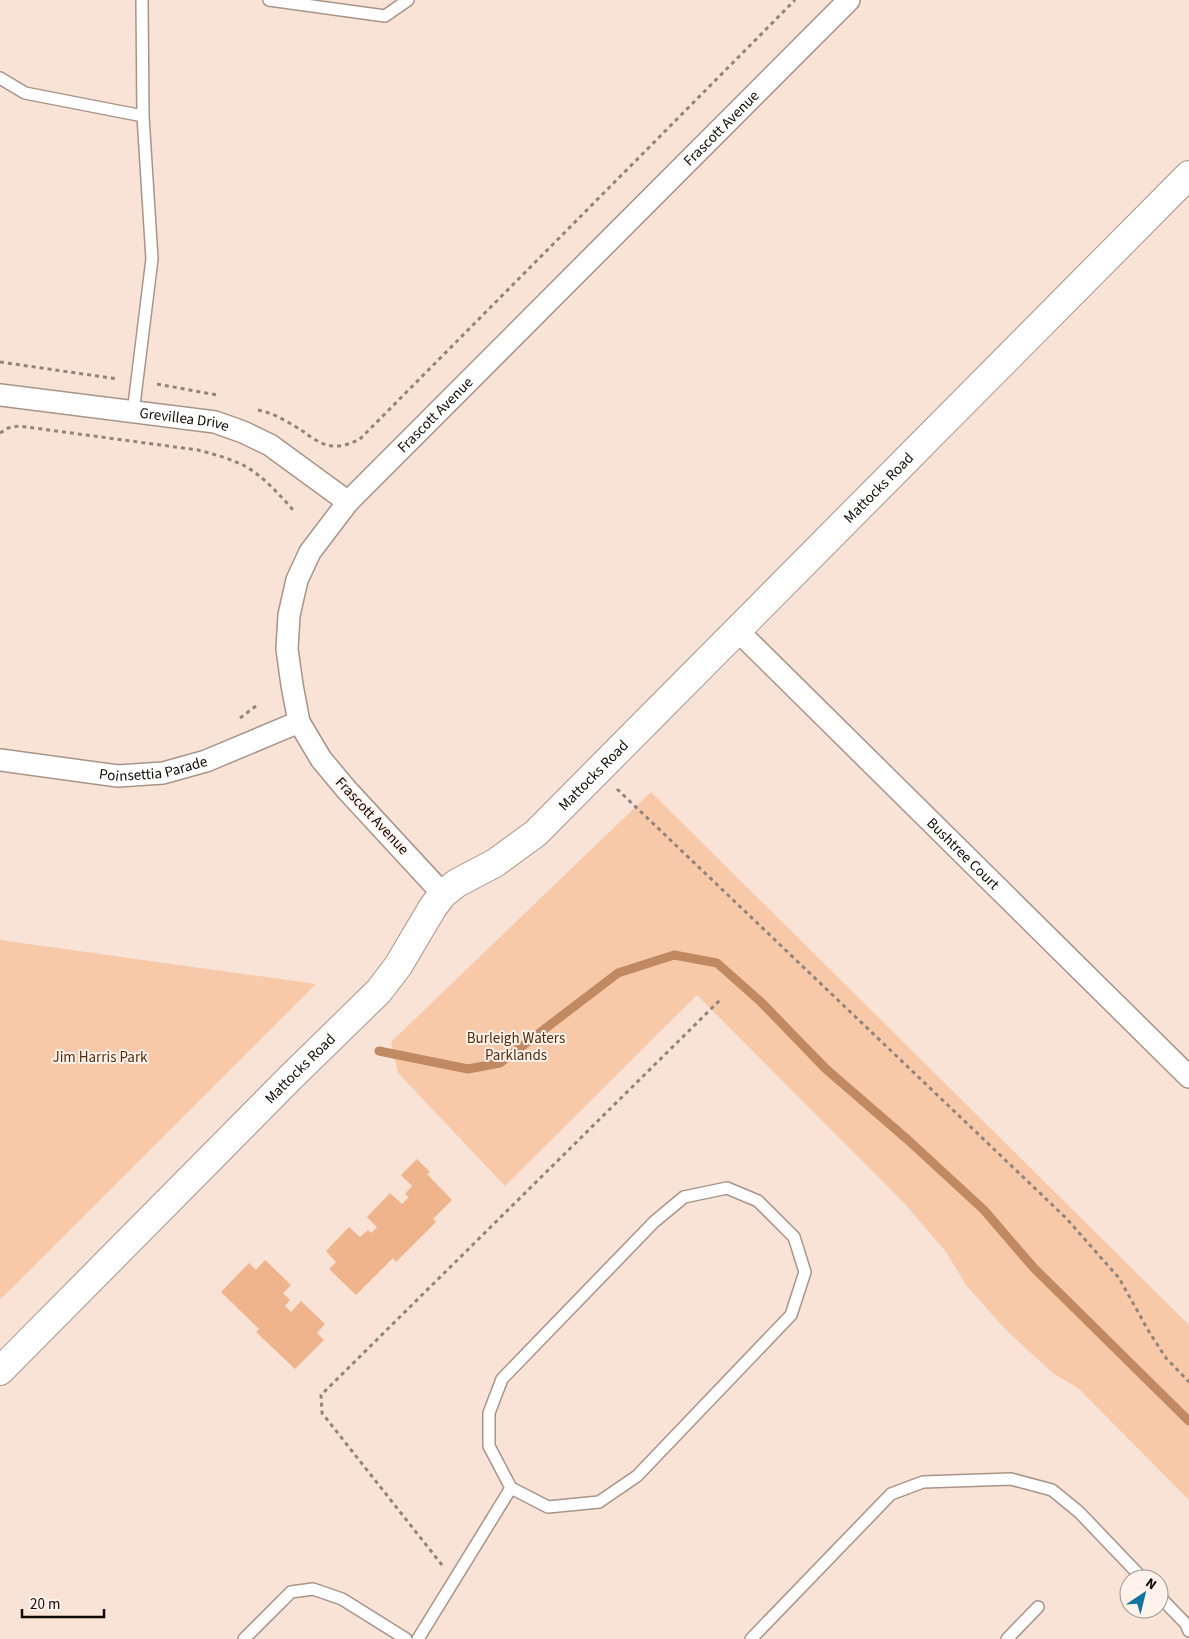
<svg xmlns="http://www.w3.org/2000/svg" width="1189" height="1639" font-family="'Source Sans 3',sans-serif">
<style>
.green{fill:#f8c9a9}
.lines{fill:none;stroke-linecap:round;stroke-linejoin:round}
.stream{stroke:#c18962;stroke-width:9}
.building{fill:#efb48c}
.lane-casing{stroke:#a89488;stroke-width:14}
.street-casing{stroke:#a89488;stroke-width:24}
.secondary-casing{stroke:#a89488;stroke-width:30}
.path{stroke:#93847b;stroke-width:3;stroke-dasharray:4 4;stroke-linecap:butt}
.lane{stroke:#fff;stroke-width:11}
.street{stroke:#fff;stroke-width:21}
.secondary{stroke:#fff;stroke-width:28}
.labels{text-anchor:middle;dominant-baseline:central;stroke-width:4;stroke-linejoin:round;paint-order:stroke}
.street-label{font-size:15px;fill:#110a06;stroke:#fff2ea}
.park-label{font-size:15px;fill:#532c0e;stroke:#fff2ea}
</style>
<rect width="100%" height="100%" fill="#f8e3d6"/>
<!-- green -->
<path class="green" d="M651,792L1189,1325V1500L1078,1388L1054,1374L1007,1331L966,1285L946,1252L905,1204L697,995L505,1186L398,1073L391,1042Z
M0,940L316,984L1,1299L0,1298Z"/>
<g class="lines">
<!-- stream -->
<path class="stream" d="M379,1051L468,1069L500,1063L618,973L674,955L717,963L761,1002L826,1069L908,1140L984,1210L1033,1267L1189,1421"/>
</g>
<!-- building -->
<path class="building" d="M417,1159L430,1172L427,1174L452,1200L433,1219L436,1222L396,1262L393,1258L356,1295L329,1269L336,1262L326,1251L349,1227L360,1237L368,1230L371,1233L377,1227L367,1217L390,1193L402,1204L409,1197L405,1194L412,1186L401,1175Z
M265,1260L291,1285L283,1293L290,1300L285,1306L291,1312L301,1301L325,1324L317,1333L324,1340L295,1369L256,1332L259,1329L221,1292L249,1263L256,1270Z"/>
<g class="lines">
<!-- lane casing -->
<g class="lane-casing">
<path id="lane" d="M269,0L385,16L408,0
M0,78L25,93L143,116
M133,413L152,259L143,116L142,0
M727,1188L758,1201L794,1237L805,1272L791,1315L637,1476L599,1502L548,1507L511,1488L489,1446V1413L502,1379L654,1222L684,1197Z
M1159,1596L1186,1624L1189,1631
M244,1639L291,1592L313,1589L342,1599L406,1639
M418,1639L511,1488
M751,1639L891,1494L923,1482L1011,1479L1052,1490L1079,1512L1143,1579
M1007,1639L1038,1607"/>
</g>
<!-- street casing -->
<g class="street-casing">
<g id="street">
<path id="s1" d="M0,395L215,422L243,432L270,445L348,502"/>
<path id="s2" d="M737,630L1189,1077"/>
<path id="s3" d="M0,760L118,776L163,773L206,761L299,722"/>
<path id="s4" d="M443,894L346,789L321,759L299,722L292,685L287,649L289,615L297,580L310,552L348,502L849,0"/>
</g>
</g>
<!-- secondary casing -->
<g class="secondary-casing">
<g id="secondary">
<path id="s5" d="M0,1371L290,1078L379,991L398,966L433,907L443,894L457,883L495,863L536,833L1189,175"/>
</g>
</g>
<!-- path -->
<path class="path" d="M0,362L118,379
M157,384L217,395
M258,410C274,413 290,423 304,432C312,438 322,445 332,446C342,447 351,443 359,440L795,0
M0,433L8,428L19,426L198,450C213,454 228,458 243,465C262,475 279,494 293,510
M240,718L256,706
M617,789L1066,1218L1119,1278L1148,1330L1166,1358L1189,1382
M442,1565L322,1413L321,1395L720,1000"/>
<!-- lane -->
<use href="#lane" class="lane"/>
<!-- street -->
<use href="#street" class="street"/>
<!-- secondary -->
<use href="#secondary" class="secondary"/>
</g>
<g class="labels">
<!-- street labels -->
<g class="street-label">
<text stroke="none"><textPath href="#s4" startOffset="991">Frascott Avenue</textPath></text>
<text stroke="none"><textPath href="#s4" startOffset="586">Frascott Avenue</textPath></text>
<text stroke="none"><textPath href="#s1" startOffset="186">Grevillea Drive</textPath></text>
<text stroke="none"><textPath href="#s5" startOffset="1251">Mattocks Road</textPath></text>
<text stroke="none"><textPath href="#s3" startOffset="155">Poinsettia Parade</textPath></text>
<text stroke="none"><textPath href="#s5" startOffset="846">Mattocks Road</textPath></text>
<text transform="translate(372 816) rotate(47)">Frascott Avenue</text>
<text stroke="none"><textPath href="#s2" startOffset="318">Bushtree Court</textPath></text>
<text stroke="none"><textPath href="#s5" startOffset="426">Mattocks Road</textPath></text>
</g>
<!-- park labels -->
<g class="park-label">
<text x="516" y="1038">Burleigh Waters<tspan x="516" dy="17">Parklands</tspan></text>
<text x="100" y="1057">Jim Harris Park</text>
</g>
</g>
<!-- north arrow -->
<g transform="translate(1144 1594) rotate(35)"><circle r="24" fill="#fff2ea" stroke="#a0958f"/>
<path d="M0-4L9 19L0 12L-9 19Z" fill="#1175a1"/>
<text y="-8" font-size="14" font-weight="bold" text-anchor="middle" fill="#110a06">N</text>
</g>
<!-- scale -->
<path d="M22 1609v8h82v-8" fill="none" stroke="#110a06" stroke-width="2.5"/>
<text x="30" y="1609" font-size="15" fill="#110a06" stroke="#fff2ea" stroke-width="4" paint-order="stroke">20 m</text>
</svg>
